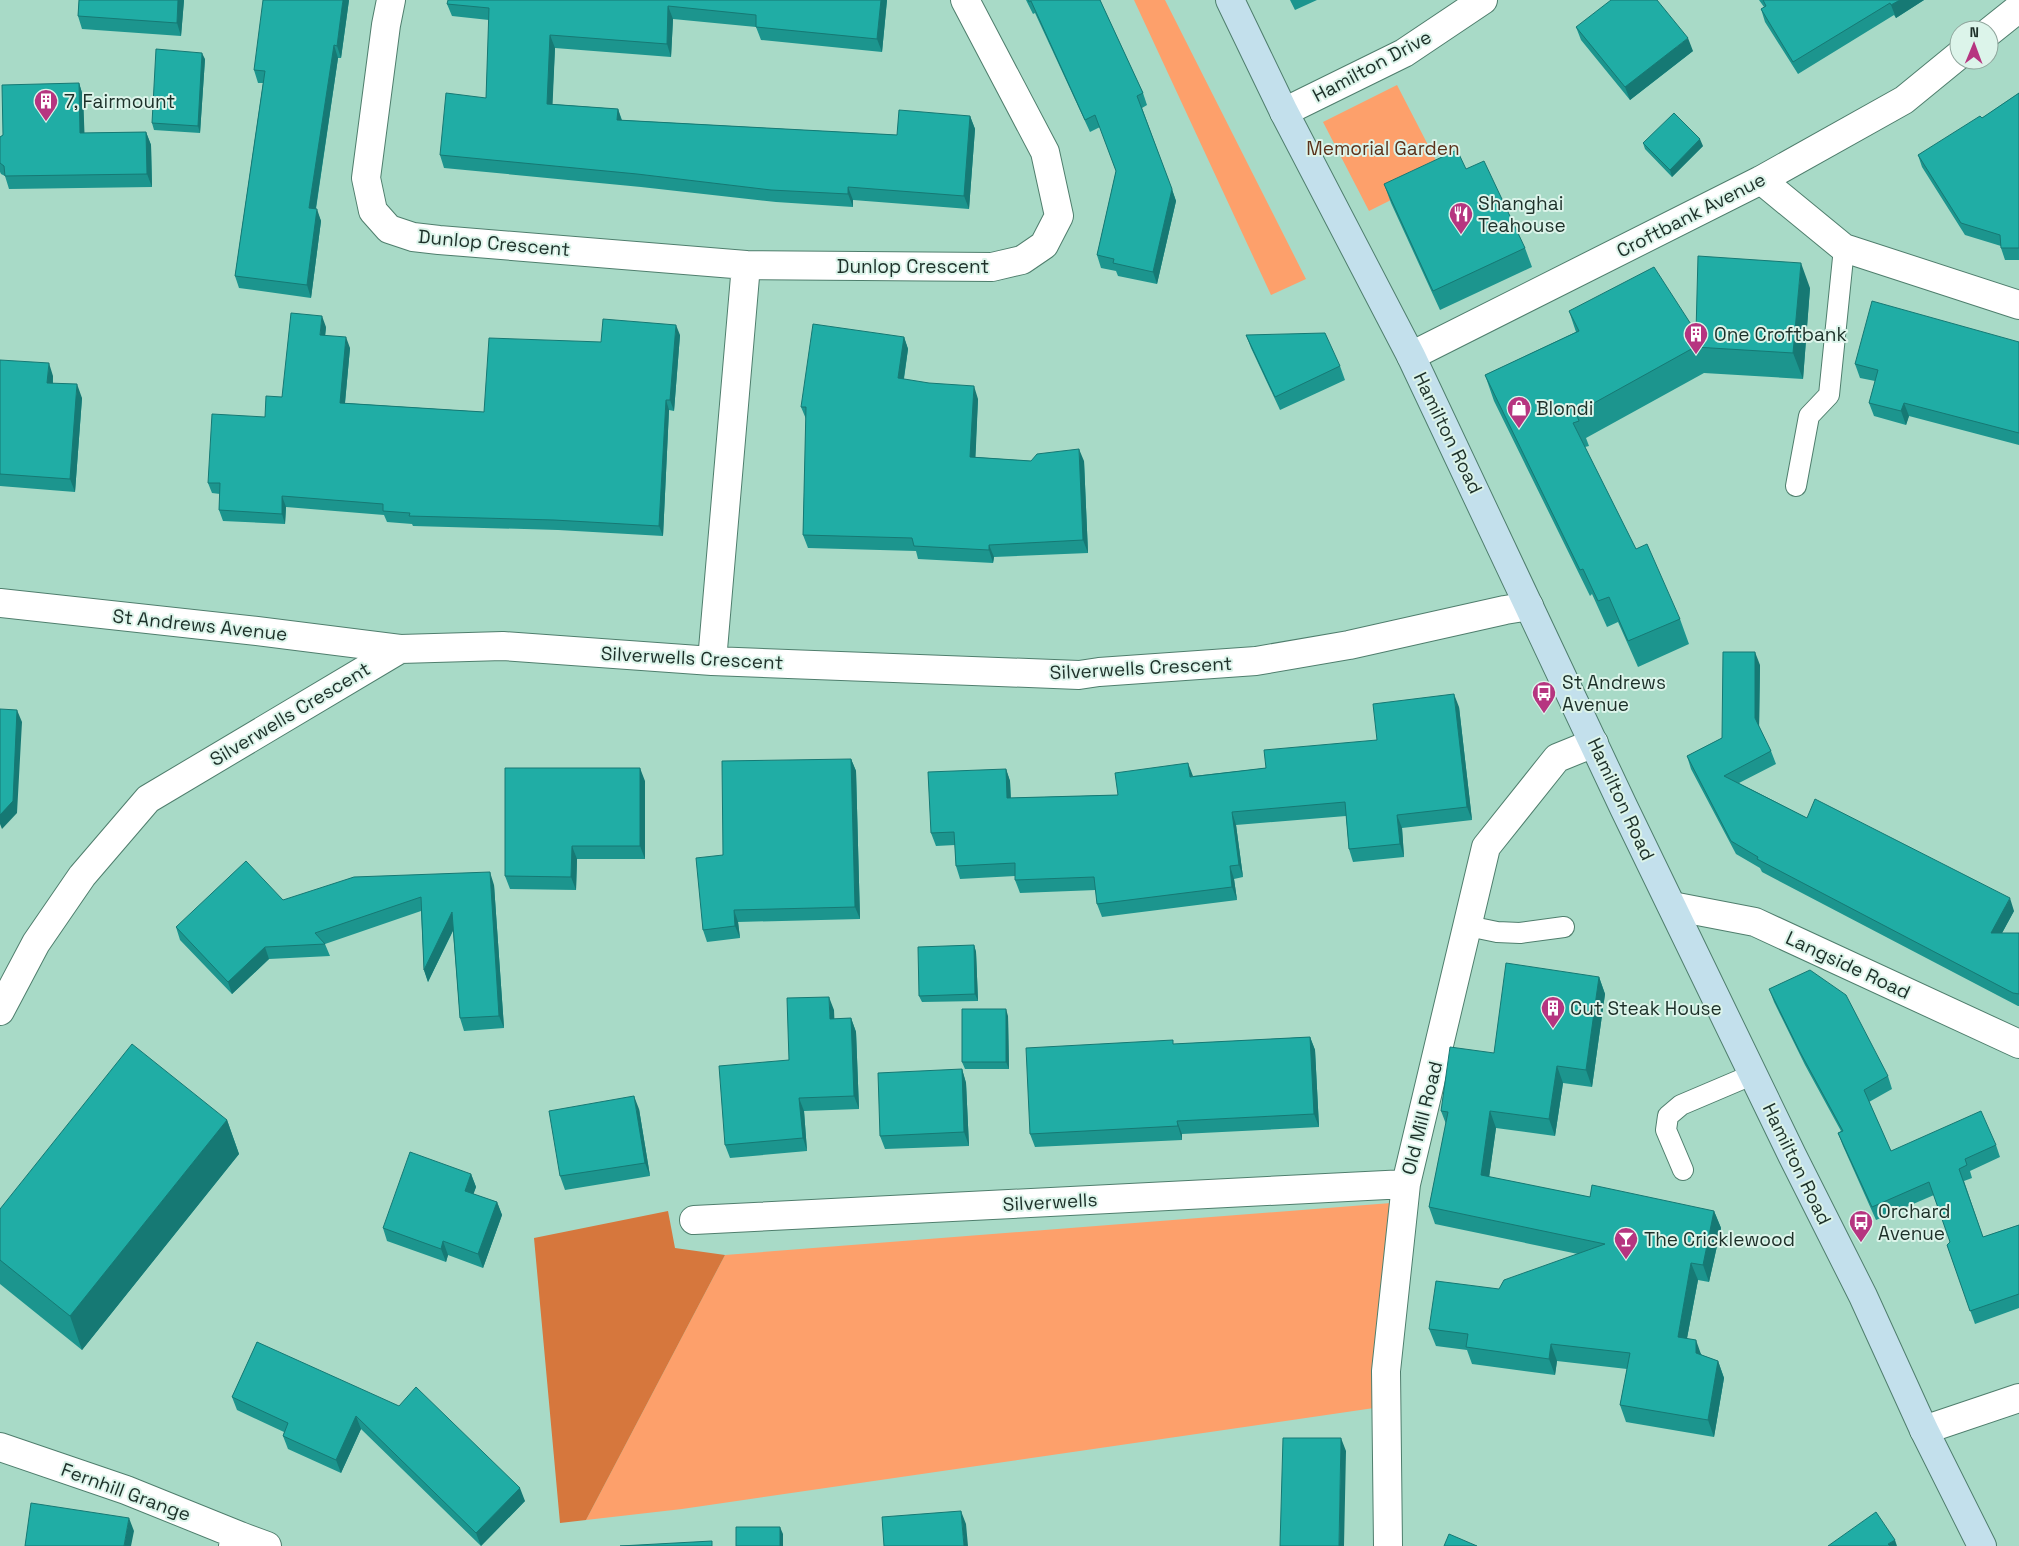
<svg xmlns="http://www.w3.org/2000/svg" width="2019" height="1546" font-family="'Space Grotesk',sans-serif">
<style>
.green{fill:#fda06b}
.forest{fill:#d6773d}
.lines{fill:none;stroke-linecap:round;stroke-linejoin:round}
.lane-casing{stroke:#4f7e6d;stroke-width:22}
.street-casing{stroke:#4f7e6d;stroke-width:30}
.secondary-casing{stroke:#4f7e6d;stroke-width:30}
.lane{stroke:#fff;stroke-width:20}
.street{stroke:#fff;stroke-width:28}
.secondary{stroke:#c3e0ec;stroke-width:28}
.wall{fill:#1c958e}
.shaded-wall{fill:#167974}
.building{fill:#20ada5;stroke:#167974}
.labels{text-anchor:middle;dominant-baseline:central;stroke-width:4;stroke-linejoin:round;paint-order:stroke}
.street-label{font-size:19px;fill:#1d3029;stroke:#dcf4ea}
.poi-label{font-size:19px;fill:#1d3029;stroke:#dcf4ea;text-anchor:start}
.park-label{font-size:19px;fill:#5b331c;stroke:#dcf4ea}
</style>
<rect width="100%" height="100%" fill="#a8dac7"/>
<!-- green -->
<path class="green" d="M1134,0H1165L1306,279L1271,295Z
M1397,85L1443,174L1369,211L1323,122Z
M1391,1203L1374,1408L682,1509L586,1520L725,1255Z"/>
<!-- forest -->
<path class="forest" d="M668,1211L675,1248L725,1255L586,1520L560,1523L534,1238Z"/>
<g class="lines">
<!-- lane casing -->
<g class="lane-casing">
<path id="lane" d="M1796,486L1809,416L1829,395L1844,248
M1468,926L1497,932L1520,933L1564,927
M1683,1170L1666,1130L1668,1116L1681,1105L1754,1074"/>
</g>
<!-- street casing -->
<g class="street-casing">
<path id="street" d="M391,0L386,25L366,178L373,211L389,229L413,237L439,240L746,265L992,267L1022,260L1044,245L1059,216L1045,152L965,0
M1989,32L2019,8
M1284,112L1404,53L1483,0
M1761,180L1844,248L2019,305
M1411,356L1761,180L1904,100L1959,55
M0,603L257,631L400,649
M712,661L746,265
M1672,906L1755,922L2019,1044
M0,1011L36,943L82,876L148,799L400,649L503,646L712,661L1079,675L1099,672L1256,661L1349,645L1505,610L1529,606
M694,1220L1406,1184
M1924,1430L2019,1398
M0,1447L126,1490L240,1536L233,1546
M240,1536L267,1546
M1388,1546L1386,1371L1406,1184L1486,847L1557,758L1594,743"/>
</g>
<!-- secondary casing -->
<g class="secondary-casing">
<path id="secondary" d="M1230,0L1284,112L1411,356L1624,808L1792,1155L1863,1296L1924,1430L1982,1546"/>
</g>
<!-- lane -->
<use href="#lane" class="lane"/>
<!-- street -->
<use href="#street" class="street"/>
<!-- secondary -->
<use href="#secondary" class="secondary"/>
</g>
<!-- wall -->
<path class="wall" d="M79,0H184L181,36L82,29L78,16Z
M349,0L341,58H338L316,209L321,221L311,298L239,288L235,276L263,83H258L254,70Z
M887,0L882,52L761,40L756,27L673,19L671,57L555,48L552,104L618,109L622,120L897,135L970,116L975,129L969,209L853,200V207L776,202L641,187L444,168L440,155L486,98L489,20L452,16L447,4Z
M1026,0H1100L1143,93L1147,105L1142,108L1176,201L1157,284L1118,276L1116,271L1101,268L1097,255L1116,171L1100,127L1090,132L1035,13L1033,14Z
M1290,0H1317L1295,10Z
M1759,0H1924L1896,18L1894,15L1798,74L1765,22L1761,9L1764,7Z
M1576,27L1693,51L1630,100L1581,40Z
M205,59L200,133L154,130L152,123Z
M79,83L83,96L84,133L146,132L151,145L152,187L9,189L5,176L1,174L0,172V137Z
M2019,93V260H2005L2001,248V246L1965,235L1922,167L1918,155L1982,118Z
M1643,143L1703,146L1672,177L1645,149Z
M1466,169L1525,248L1532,267L1440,310L1391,203L1384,184Z
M1810,288L1803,379L1704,373L1586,438L1589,446L1585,447L1636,549L1680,619L1689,644L1638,667L1618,622L1607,627L1592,594L1590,596L1494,401L1485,375L1576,332L1569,311L1696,332Z
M326,327L325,336L350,348L345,403L484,412L601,342L680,335L674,411L669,410L663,536L558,530L413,526L412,524L387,522L384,515L286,507L285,524L223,521L219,510L220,494L212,493L208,483L282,397Z
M1246,335L1340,366L1345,380L1280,410L1251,348Z
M904,337L908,349L904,379L978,399L975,457L1031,461H1084L1088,553L994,557L993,563L918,559L916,551L808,548L803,535L806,419L801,407Z
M2019,342V445L1909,416L1906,425L1874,416L1869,403L1875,381L1860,378L1855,364Z
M0,360L53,376V383L82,398L75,492L0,486Z
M1760,665L1759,727L1771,751L1776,764L1739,783L1807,818L2014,911L2002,933H2019V1006H2018L1762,872L1760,868L1736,854L1691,769L1687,756L1722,738Z
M1459,707L1472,820L1402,828L1404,857L1353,862L1349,849L1346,816L1236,825L1243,877L1234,879L1237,900L1102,917L1097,904L1096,890L1020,893L1015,880V876L960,879L956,866L955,845L936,846L931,833L1006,769L1010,781L1011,798L1118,795L1193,776L1266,768L1377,740Z
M851,759L856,771L860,919L738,922L740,938L707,942L703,930L723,855Z
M645,781V859H577L576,890L510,889L505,876Z
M494,885L504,1028L464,1031L460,1018L453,931L428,982L424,970L421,911L325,944L330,956L269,959L232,994L180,940L176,927L283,900Z
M974,945L976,952L978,1001L922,1002L919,996Z
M1599,977L1605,994L1592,1087L1563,1083L1555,1136L1496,1128L1489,1177L1590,1197L1714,1211L1721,1228L1709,1282L1698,1280L1687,1338L1702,1355L1718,1361L1724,1378L1714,1437L1626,1422L1620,1405L1627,1369L1557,1361L1555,1375L1472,1364L1467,1350L1436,1346L1429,1329L1499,1289L1578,1254L1435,1224L1429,1207L1446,1124L1441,1111L1494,1053Z
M1769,989L1888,1076L1892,1089L1869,1102L1891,1151L1996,1145L2000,1157L1970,1171L1972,1178L1964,1181L1983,1237L2019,1225V1308L1975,1324L1947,1245L1950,1242L1934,1195L1876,1220L1843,1146L1838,1133L1841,1131L1805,1065L1774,1002Z
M834,1010V1019L851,1018L856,1032L859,1109L804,1111L807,1151L730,1158L725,1145L789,1060Z
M1008,1016L1009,1069H965L962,1062Z
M1310,1037L1315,1050L1319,1127L1182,1134V1140L1035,1147L1030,1134L1174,1044Z
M962,1069L966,1083L969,1146L885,1149L880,1136Z
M639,1109L650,1176L565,1190L560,1176Z
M227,1120L239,1154L82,1350L0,1284V1209Z
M471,1174L476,1187L473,1194L497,1202L502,1215L483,1268L448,1255L446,1262L387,1241L383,1228Z
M257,1342L525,1501L481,1546L361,1429L341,1473L288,1449L283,1436L284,1432L237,1410L232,1397Z"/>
<!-- shaded-wall -->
<path class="shaded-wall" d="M178,0H184L181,36L177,23Z
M343,0H349L341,58L337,46Z
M881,0H887L882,52L877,39Z
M1900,0H1924L1896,18L1891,5Z
M668,6L673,19L671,57L667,44Z
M550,35L555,48L552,117L547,104Z
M1688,38L1693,51L1630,100L1625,87Z
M334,45L338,58L314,220L309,208Z
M202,53L205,59L200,133L198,126Z
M79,83L83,96L85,146L80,133Z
M618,109L622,122L617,120Z
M970,116L975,129L969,209L964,196Z
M146,132L151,145L152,187L147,174Z
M1700,139L1703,146L1672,177L1670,170Z
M848,187L853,200V207L848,194Z
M1172,189L1176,201L1157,284L1153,272Z
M317,209L321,221L311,298L307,285Z
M1801,263L1810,288L1803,379L1793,353Z
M322,316L326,327L324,346L320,335Z
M676,325L680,335L674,411L670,400Z
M346,337L350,348L344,413L340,403Z
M904,337L908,349L902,390L898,378Z
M49,363L53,376L52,396L47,383Z
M77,384L82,398L75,492L70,479Z
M974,386L978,399L975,469L970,457Z
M666,400L669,410L663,536L659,526Z
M1904,403L1909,416L1906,425L1901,411Z
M1079,449L1084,461L1088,553L1083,540Z
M282,496L286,507L285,524L282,514Z
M989,545L994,557L993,563L989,550Z
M1755,652L1760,665L1759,731L1755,718Z
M1454,694L1459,707L1472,820L1467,807Z
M17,710L22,722L17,813L2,829L0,824V815Z
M851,759L856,771L860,919L855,907Z
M1188,763L1193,776L1190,777Z
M640,768L645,781V859L640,846Z
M1006,769L1010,781L1011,811L1007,798Z
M1232,812L1236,825L1243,877L1239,865Z
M1397,815L1402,828L1404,857L1400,844Z
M572,846L577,859L576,890L571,877Z
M1230,866L1234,879L1237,900L1232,887Z
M490,872L494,885L504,1028L499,1016Z
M2010,898L2014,911L1995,946L1991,933Z
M734,910L738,922L740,938L735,926Z
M452,912L456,924L428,982L424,970Z
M974,945L976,952L978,1001L975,994Z
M265,947L269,959L232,994L228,982Z
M1599,977L1605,994L1592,1087L1586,1070Z
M829,997L834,1010L835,1033L830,1019Z
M1006,1009L1008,1016L1009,1069L1006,1062Z
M851,1018L856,1032L859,1109L854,1096Z
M1310,1037L1315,1050L1319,1127L1314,1114Z
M1557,1066L1563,1083L1555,1136L1549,1119Z
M962,1069L966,1083L969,1146L964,1132Z
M634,1096L639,1109L650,1176L645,1163Z
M799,1098L804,1111L807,1151L803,1138Z
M1490,1111L1496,1128L1487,1192L1481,1175Z
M227,1120L239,1154L82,1350L70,1316Z
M1177,1121L1182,1134V1140L1178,1126Z
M471,1174L476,1187L470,1204L465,1191Z
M497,1202L502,1215L483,1268L478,1254Z
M1714,1211L1721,1228L1709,1282L1703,1265Z
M443,1241L448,1255L446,1262L441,1249Z
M1691,1263L1698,1280L1684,1354L1678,1337Z
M1696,1340L1702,1357L1696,1353Z
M1551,1344L1557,1361L1555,1375L1549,1359Z
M1718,1361L1724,1378L1714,1437L1708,1420Z
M356,1416L361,1429L341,1473L336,1460Z
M1341,1438L1346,1451L1344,1546H1339Z
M520,1488L525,1501L481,1546L476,1533Z
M961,1511L966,1524L968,1546H964Z
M129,1518L134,1531L131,1546H124Z
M780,1527L783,1534V1546H780Z
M1895,1540L1897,1546H1889L1888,1544Z"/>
<!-- building -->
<path class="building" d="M79,0H178L177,23L78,16Z
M263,0H343L337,46L334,45L309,208L317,209L307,285L235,276L265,71L254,70Z
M448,0H881L877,39L756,27V15L668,6L667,44L550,35L547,104L618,109L617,120L897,135L899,110L970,116L964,196L848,187V194L771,190L637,174L440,155L446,93L486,98L489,8L447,4Z
M1028,0H1100L1143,93L1137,96L1172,189L1153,272L1113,263L1114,259L1097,255L1116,171L1095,115L1085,120L1031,1L1029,2Z
M1611,0H1657L1688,38L1625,87L1576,27Z
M1763,0H1900L1891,5L1890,3L1793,62L1761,9L1766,6Z
M156,49L202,53L198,126L152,123Z
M79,83L80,133L146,132L147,174L5,176L4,166L0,163V137L3,135L2,85Z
M2019,93V248H2001L2000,235L1961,223L1918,155L1980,116L1982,118Z
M1674,113L1700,139L1670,170L1643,143Z
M1457,150L1466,169L1484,161L1525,248L1433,291L1384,184Z
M1698,256L1801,263L1793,353L1695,347L1576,413L1579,421L1573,423L1636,549L1647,544L1680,619L1628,641L1609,597L1598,601L1583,569L1580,570L1485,375L1579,331L1569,311L1654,267L1696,332Z
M1872,301L2019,342V433L1904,403L1901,411L1869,403L1878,370L1855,364Z
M291,313L322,316L320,335L346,337L340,403L484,412L489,338L601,342L603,319L676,325L670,400H666L659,526L554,520L409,516L410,513L383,511V504L282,496V514L219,510L220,483H208L212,414L265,417L266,396L282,397Z
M813,324L904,337L898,378L929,383L974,386L970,457L1031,461L1037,454L1079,449L1083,540L989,545V550L914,546L912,538L803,535L806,407H801Z
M1325,333L1340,366L1275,397L1246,335Z
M0,360L49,363L47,383L77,384L70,479L0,474Z
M1723,652H1755V718L1771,751L1724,776L1807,818L1815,799L2010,898L1991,933H2019V994L2013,993L1757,859L1758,857L1731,841L1687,756L1722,738Z
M1454,694L1467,807L1397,815L1400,844L1349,849L1345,802L1232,812L1239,865L1230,866L1232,887L1097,904L1094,877L1015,880V863L956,866L954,832L931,833L928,772L1006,769L1007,798L1118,795L1115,773L1188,763L1190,777L1266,768L1264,750L1377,740L1373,704Z
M0,709L17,710L13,801L0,815Z
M851,759L855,907L734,910L735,926L703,930L696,858L723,855L722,761Z
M505,768H640V846H572L571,877L505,876Z
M246,861L283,900L354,877L490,872L499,1016L460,1018L452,912L424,970L421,897L315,933L325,944L265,947L228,982L176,927Z
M974,945L975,994L919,996L918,947Z
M1506,963L1599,977L1586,1070L1557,1066L1549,1119L1490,1111L1481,1175L1590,1197L1592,1185L1714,1211L1703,1265L1691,1263L1678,1337L1696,1340V1353L1718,1361L1708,1420L1620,1405L1630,1353L1551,1344L1549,1359L1466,1347L1468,1334L1429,1329L1436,1281L1499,1289L1504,1280L1605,1244L1429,1207L1448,1112L1441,1111L1450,1047L1494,1053Z
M1810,970L1846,995L1888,1076L1864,1090L1891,1151L1981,1111L1996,1145L1965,1159L1967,1165L1959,1169L1983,1237L2019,1225V1294L1970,1311L1947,1245L1950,1242L1929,1182L1872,1207L1838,1133L1843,1131L1800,1052L1769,989Z
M829,997L830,1019L851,1018L854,1096L799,1098L803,1138L725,1145L719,1066L789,1060L787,998Z
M962,1009H1006V1062H962Z
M1310,1037L1314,1114L1177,1121L1178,1126L1030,1134L1026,1048L1173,1040V1044Z
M132,1044L227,1120L70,1316L0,1260V1209Z
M962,1069L964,1132L880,1136L878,1073Z
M634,1096L645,1163L560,1176L549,1111Z
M410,1152L471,1174L465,1191L497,1202L478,1254L443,1241L441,1249L383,1228Z
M257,1342L399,1406L416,1387L520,1488L476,1533L356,1416L336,1460L283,1436L288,1423L232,1397Z
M1283,1438H1341L1339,1546H1280Z
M31,1503L129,1518L124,1546H25Z
M961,1511L964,1546H884L882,1517Z
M1876,1512L1895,1540L1888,1544L1890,1546H1828Z
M736,1527H780V1546H736Z
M1449,1534L1477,1546H1444Z
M712,1541V1546H620Z"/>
<!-- icons -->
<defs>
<g id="building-pin" transform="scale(1.25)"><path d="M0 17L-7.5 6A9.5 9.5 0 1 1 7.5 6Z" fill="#b63580" stroke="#dcf4ea"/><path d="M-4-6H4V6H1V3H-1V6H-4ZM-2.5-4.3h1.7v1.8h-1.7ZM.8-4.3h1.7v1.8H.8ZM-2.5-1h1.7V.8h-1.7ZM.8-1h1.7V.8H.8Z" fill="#fff"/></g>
<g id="restaurant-pin" transform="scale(1.25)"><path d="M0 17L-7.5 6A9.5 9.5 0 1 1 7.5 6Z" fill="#b63580" stroke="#dcf4ea"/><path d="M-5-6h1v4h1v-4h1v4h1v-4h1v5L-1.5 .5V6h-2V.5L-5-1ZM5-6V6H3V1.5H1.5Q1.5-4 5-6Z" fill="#fff"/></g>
<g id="shop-pin" transform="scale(1.25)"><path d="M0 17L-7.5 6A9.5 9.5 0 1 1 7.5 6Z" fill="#b63580" stroke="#dcf4ea"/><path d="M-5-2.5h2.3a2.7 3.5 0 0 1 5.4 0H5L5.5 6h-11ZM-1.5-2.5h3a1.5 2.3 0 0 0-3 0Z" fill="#fff"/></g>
<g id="bus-pin" transform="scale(1.25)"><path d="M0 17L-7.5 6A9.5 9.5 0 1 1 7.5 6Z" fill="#b63580" stroke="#dcf4ea"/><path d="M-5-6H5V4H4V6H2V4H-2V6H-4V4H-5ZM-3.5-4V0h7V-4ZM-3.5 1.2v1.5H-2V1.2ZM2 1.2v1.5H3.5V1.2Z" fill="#fff"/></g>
<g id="bar-pin" transform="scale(1.25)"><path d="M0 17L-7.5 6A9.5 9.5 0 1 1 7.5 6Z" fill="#b63580" stroke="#dcf4ea"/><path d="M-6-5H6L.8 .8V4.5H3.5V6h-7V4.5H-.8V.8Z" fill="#fff"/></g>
</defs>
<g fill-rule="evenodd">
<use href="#building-pin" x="46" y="101"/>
<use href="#restaurant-pin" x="1461" y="214"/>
<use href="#building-pin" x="1696" y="334"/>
<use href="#shop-pin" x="1519" y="408"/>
<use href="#bus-pin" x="1544" y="693"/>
<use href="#building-pin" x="1553" y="1008"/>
<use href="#bus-pin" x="1861" y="1222"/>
<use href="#bar-pin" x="1626" y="1239"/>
</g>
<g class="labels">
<!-- street labels -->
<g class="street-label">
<text transform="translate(1372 66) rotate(-28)">Hamilton Drive</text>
<text transform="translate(1691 215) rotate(-27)">Croftbank Avenue</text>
<text transform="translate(494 243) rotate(5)">Dunlop Crescent</text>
<text x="913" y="266">Dunlop Crescent</text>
<text transform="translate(1448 433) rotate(64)">Hamilton Road</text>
<text transform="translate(200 625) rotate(6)">St Andrews Avenue</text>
<text transform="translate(692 658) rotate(3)">Silverwells Crescent</text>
<text transform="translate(1141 668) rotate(-3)">Silverwells Crescent</text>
<text transform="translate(290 714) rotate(-31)">Silverwells Crescent</text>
<text transform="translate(1621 799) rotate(65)">Hamilton Road</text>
<text transform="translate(1848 965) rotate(25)">Langside Road</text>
<text transform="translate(1422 1118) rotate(-76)">Old Mill Road</text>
<text transform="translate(1797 1164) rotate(64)">Hamilton Road</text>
<text transform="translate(1050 1202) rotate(-3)">Silverwells</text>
<text transform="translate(126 1492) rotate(20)">Fernhill Grange</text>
</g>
<!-- poi labels -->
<g class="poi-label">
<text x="64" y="101">7, Fairmount</text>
<text x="1478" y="203">Shanghai<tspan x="1478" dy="22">Teahouse</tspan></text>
<text x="1714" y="334">One Croftbank</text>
<text x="1536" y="408">Blondi</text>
<text x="1562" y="682">St Andrews<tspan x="1562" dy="22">Avenue</tspan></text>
<text x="1570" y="1008">Cut Steak House</text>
<text x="1878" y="1211">Orchard<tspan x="1878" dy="22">Avenue</tspan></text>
<text x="1644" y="1239">The Cricklewood</text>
</g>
<!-- park labels -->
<g class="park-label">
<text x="1383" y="148">Memorial Garden</text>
</g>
</g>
<!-- north arrow -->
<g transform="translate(1974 45) rotate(1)"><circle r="24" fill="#dcf4ea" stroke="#90a69d"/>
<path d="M0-4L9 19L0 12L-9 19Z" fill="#b63580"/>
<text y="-8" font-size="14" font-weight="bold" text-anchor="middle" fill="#1d3029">N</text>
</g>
</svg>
